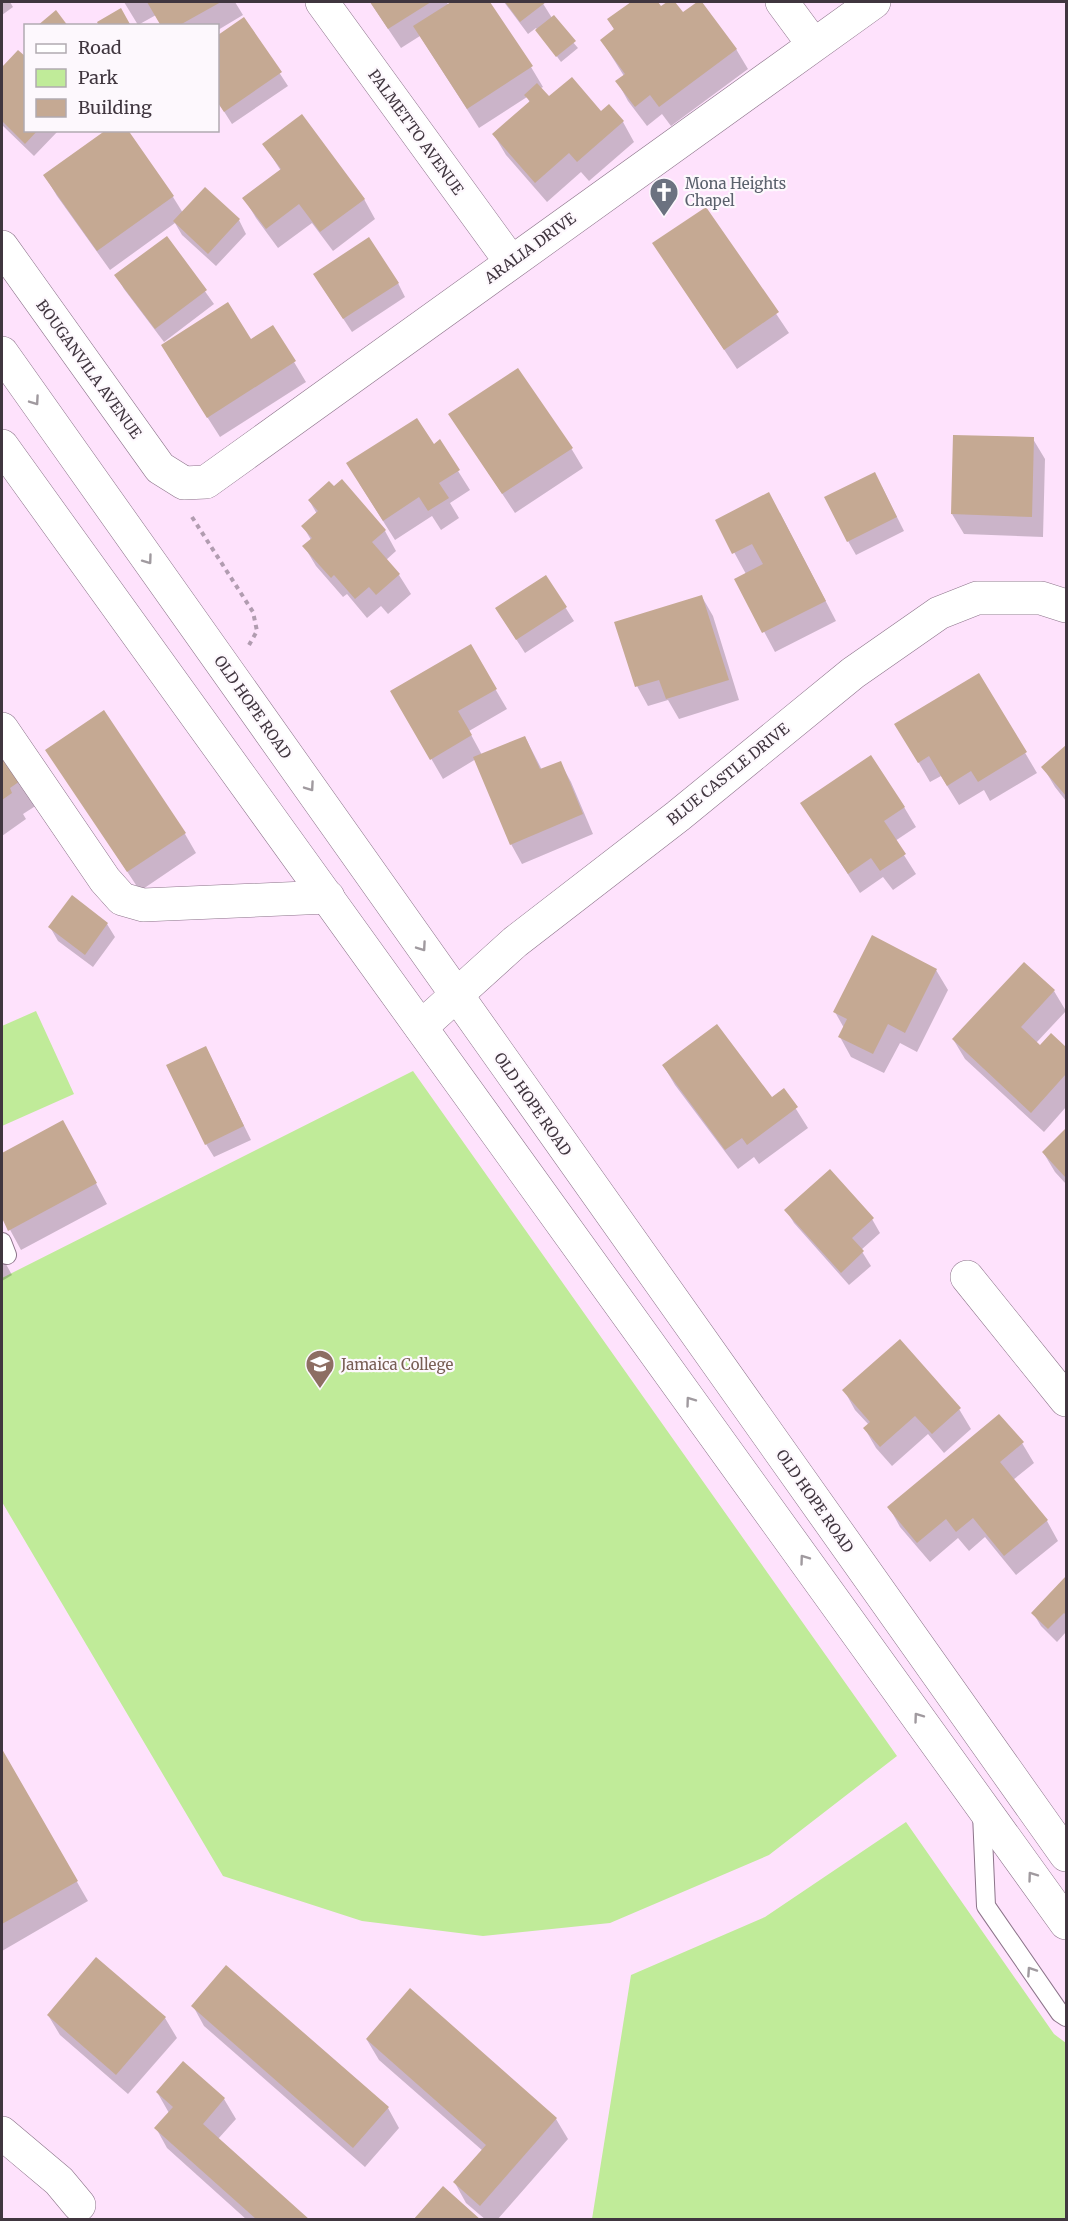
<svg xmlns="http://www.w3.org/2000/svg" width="1068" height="2221" font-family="Merriweather,serif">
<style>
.green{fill:#c0eb99}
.shadow{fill:#0003}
.building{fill:#c5a993}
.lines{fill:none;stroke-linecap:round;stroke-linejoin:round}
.service-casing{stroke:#8c748a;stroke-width:20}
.minor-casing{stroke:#8c748a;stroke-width:34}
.primary-casing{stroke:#8c748a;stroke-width:34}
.path{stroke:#b19cb0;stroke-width:4;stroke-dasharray:4.5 4.5;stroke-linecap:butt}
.service{stroke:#fff;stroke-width:18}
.minor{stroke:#fff;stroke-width:33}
.primary{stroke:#fff;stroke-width:33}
.oneway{stroke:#a09a9f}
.labels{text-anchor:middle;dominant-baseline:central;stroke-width:4.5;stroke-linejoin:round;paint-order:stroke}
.street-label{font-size:15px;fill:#40363f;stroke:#fdf8fd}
.worship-label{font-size:15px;fill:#5b616d;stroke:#fdf8fd;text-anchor:start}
.education-label{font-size:15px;fill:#785e54;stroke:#fdf8fd;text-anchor:start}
</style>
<rect width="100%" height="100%" fill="#fee2fc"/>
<!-- green -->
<path class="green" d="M36,1011L74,1094L2,1126V1026Z
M413,1071L897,1756L769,1855L610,1923L483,1936L362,1921L223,1876L2,1502V1278Z
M906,1822L1054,2034L1066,2043V2219H592L631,1975L765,1917Z"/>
<!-- shadow -->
<path class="shadow" d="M2,2H10L13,7L2,15Z
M124,2H235L243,15L218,30V26H162L156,15L138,25Z
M370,2H446L449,5L454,2H488L531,67L543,87L541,88L549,98L601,113L609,106L623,122L634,142L589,181L581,172L547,202L506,155L494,135L530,103L527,97L479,128L420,36L401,48Z
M504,2H542L552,18L578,48L561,62L536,28L528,34Z
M633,2H656L661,8L673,2L683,14L700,2L736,49L748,69L671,126L662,114L647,126L628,101L617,81L624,76L602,41L615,31L609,20Z
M244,19L288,86L232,124L218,102V37Z
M18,52L26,130H59L34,156L2,125V69Z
M264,144L364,199L375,219L333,251L312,223L278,248L256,218L244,198L281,171Z
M45,176L173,197L183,213L239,220L246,234L216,266L182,235L175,223L110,270L57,196Z
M706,209L789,333L737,369L654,244Z
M167,238L214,304L164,342L124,289L116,275Z
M398,283L405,297L352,332L323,288Z
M273,327L306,382L220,437L174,365L251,341Z
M450,415L571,448L583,468L515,513Z
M1033,439L1045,459L1043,537L964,534L952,514Z
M433,446L458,471L470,490L450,503L459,518L441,530L432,516L395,540L359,483Z
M882,487L904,531L856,555L848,541Z
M309,500L385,531L396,551L386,560L399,575L411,594L388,614L381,606L367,618L347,594L343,597L316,566L304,546L311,540L303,526L317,514Z
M780,513L836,621L775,652L736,579L746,574L717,521Z
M546,577L574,621L525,653L505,622Z
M702,597L713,616L739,700L679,719L668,700L648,706L637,686Z
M470,646L507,709L469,731L482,755L525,737L542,770L560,762L571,782L593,834L522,864L511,844L476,759L443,779L392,691Z
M979,675L1037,773L990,801L984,790L959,805L941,776L930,782L896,724Z
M1066,747V801L1055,787L1043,767Z
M47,750L185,834L196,853L140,891Z
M2,751L37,805L23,814L26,819L2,836Z
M802,803L904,807L916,827L895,841L916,874L893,890L883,877L860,893Z
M107,924L115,937L93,967L58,941L50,927Z
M936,970L948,990L917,1052L900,1043L884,1073L851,1057L840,1037L844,1028L835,1012Z
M1054,991L1066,1011L1036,1043L1040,1047L1051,1035L1066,1049V1107L1044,1132L965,1059L953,1039Z
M206,1048L251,1140L214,1157L206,1144Z
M663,1065L772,1099L784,1090L808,1128L759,1164L754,1157L738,1169L675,1085Z
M63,1122L107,1204L21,1250L2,1215V1155Z
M1066,1130V1184L1055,1172L1043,1152Z
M786,1210L872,1219L880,1233L861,1250L871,1266L849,1285L794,1223Z
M2,1257L12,1275L2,1281Z
M844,1390L959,1409L971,1429L944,1453L928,1434L892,1466L876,1448L865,1429L869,1425L855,1410Z
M1022,1443L1034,1463L1013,1480L1047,1521L1058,1541L1016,1575L985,1537L969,1551L958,1538L930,1562L900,1527L889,1507Z
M1066,1578V1632L1057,1642L1041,1626L1033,1613Z
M2,1752L88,1901L2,1951Z
M410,1991L556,2119L568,2139L497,2220H486L466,2203L455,2183L483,2151L379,2060L367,2040Z
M193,2006L388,2108L399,2128L365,2167L204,2026Z
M48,2015L165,2018L177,2038L128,2094L60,2035Z
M183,2063L224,2099L236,2119L218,2139L308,2220H247L167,2148L156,2128L169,2113L157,2092Z"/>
<!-- building -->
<path class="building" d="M147,2H221L178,26H161Z
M370,2H431L388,29Z
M451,2H490L533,66L467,109L413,26Z
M505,2H546L520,22Z
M631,2H658L661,6L667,2H675L683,12L697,2H702L737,49L659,107L650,95L635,107L615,81L625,74L600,40L614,29L607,19Z
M121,8L131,26H99L97,22Z
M56,10L68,26H37Z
M554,15L576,41L556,57L535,30Z
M244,17L282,72L224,112L218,103V35Z
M18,50L26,57V130H38L25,144L2,121V67Z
M572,77L601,111L609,104L624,121L577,162L569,153L535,183L492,134L530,101L524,95L537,83L549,96Z
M302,114L365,199L320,232L299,204L266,229L242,198L281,169L262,144Z
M106,130H128L174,196L97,251L43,175Z
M205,187L240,219L208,254L173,221Z
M706,207L779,312L724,350L652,243Z
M167,236L207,290L155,329L114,275Z
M369,237L399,283L343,319L313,274Z
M228,302L251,339L273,325L296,361L207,418L161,345Z
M518,368L573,448L502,494L448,414Z
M417,418L434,444L440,439L460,470L439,483L449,498L428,511L419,497L383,521L346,463Z
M953,435L1034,437L1032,517L951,514Z
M875,472L897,517L847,542L824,497Z
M342,479L386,530L372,542L400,574L376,595L369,587L355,599L334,575L331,578L302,546L312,538L301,526L318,511L308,500L329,481L334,486Z
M769,492L826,601L762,633L734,579L763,564L752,544L732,554L715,520Z
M546,575L567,607L516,640L495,608Z
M702,595L729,680L666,699L659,680L635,687L614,622Z
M471,644L497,689L458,711L472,735L430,760L390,691Z
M979,673L1027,752L978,782L971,771L947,786L929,756L918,763L894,724Z
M104,710L186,833L127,872L45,750Z
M525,736L540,769L561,761L583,814L510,845L473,757Z
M1066,745V796L1041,767Z
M2,748L23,779L10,788L12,793L2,800Z
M871,755L905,807L884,821L906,854L880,871L871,858L848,874L800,803Z
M72,895L108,923L85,955L48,927Z
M872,935L937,969L905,1033L888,1024L873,1054L838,1037L847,1019L833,1012Z
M1024,962L1055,990L1021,1027L1040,1045L1051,1033L1066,1047V1074L1031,1113L952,1039Z
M717,1024L772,1097L784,1088L798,1107L747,1145L742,1138L725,1150L662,1065Z
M206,1046L244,1126L205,1145L166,1065Z
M63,1120L97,1183L8,1231L2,1218V1153Z
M1066,1128V1178L1042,1152Z
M830,1169L874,1218L852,1238L864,1251L841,1273L784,1210Z
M900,1339L961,1408L932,1434L915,1416L880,1447L863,1428L870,1422L842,1390Z
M999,1414L1024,1442L1000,1462L1048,1520L1004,1556L973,1518L956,1532L946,1519L917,1543L887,1507Z
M1066,1576V1615L1064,1613L1048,1629L1031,1613Z
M2,1749L78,1881L2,1924Z
M96,1957L166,2017L116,2075L47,2015Z
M226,1965L389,2107L353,2148L191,2006Z
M410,1988L557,2118L480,2206L453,2182L486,2145L366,2039Z
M183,2061L225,2098L203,2124L310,2220H257L154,2128L173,2107L156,2092Z
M443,2186L481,2220H413Z"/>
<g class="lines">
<!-- service casing -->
<g class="service-casing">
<path id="service" d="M2,1242L7,1255
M982,1814L986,1906L1060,2013L1066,2017"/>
</g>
<!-- minor casing -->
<g class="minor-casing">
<path id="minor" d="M322,2L511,262
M782,2L813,44
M2,247L160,468L184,483L206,482L874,2
M2,729L105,880L122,899L143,905L328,897
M421,1027L515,942L678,816L853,673L939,613L977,598H1041L1066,606
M967,1277L1066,1400
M2,2133L59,2181L79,2205"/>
</g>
<!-- primary casing -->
<g class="primary-casing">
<path id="primary" d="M2,353L1066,1855
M2,446L1066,1923"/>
</g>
<!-- path -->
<path class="path" d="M192,517L253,612L257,631L249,645"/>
<!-- service -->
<use href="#service" class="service"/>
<!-- minor -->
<use href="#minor" class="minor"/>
<!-- primary -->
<use href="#primary" class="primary"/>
</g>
<!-- one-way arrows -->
<defs><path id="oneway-chevron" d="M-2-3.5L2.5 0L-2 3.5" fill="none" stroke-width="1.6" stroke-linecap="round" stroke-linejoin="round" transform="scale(1.5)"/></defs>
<g class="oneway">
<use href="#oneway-chevron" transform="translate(35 401) rotate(55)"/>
<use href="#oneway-chevron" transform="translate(148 560) rotate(54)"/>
<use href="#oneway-chevron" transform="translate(310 787) rotate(55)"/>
<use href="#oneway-chevron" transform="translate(422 947) rotate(55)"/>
<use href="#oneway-chevron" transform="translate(690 1401) rotate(-126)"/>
<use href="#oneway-chevron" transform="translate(804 1559) rotate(-126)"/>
<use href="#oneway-chevron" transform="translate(918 1717) rotate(-126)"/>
<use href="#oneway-chevron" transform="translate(1032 1876) rotate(-126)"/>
<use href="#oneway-chevron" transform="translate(1031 1971) rotate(-124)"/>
</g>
<!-- icons -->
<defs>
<g id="church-pin" transform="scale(1.5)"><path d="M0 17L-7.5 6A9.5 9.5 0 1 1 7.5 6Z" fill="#6b7280" stroke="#fdf8fd"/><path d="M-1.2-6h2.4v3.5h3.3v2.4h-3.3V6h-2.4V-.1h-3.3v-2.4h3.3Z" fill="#fff"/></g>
<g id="school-pin" transform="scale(1.5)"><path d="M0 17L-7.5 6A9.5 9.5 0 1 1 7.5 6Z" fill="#8d6e63" stroke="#fdf8fd"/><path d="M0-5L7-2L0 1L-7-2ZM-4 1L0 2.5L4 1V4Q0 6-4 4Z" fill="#fff"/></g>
</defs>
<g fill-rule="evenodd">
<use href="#church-pin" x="664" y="192"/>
<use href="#school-pin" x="320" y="1364"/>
</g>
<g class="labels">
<!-- street labels -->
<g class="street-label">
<text transform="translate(416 132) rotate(54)">PALMETTO AVENUE</text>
<text transform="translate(530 248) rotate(-36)">ARALIA DRIVE</text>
<text transform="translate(89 369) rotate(54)">BOUGANVILA AVENUE</text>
<text transform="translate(253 707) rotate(55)">OLD HOPE ROAD</text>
<text transform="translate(728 774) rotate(-39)">BLUE CASTLE DRIVE</text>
<text transform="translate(533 1104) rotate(55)">OLD HOPE ROAD</text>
<text transform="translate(815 1501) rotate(55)">OLD HOPE ROAD</text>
</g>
<!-- worship labels -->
<g class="worship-label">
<text x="685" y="183">Mona Heights<tspan x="685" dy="17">Chapel</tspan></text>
</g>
<!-- education labels -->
<g class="education-label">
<text x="341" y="1364">Jamaica College</text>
</g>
</g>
<!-- border -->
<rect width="1068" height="2221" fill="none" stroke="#40363f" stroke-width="6"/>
<!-- legend -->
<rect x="24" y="24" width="195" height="108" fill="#fdf8fd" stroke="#b1aab1" stroke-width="1.5"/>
<rect x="36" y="44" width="30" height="9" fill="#ffffff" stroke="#b1aab1" stroke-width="1.5"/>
<text x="78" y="54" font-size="18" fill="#40363f">Road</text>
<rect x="36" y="69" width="30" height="18" fill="#c0eb99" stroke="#b1aab1" stroke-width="1.5"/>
<text x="78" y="84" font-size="18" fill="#40363f">Park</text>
<rect x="36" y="99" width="30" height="18" fill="#c5a993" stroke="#b1aab1" stroke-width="1.5"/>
<text x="78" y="114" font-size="18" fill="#40363f">Building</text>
</svg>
